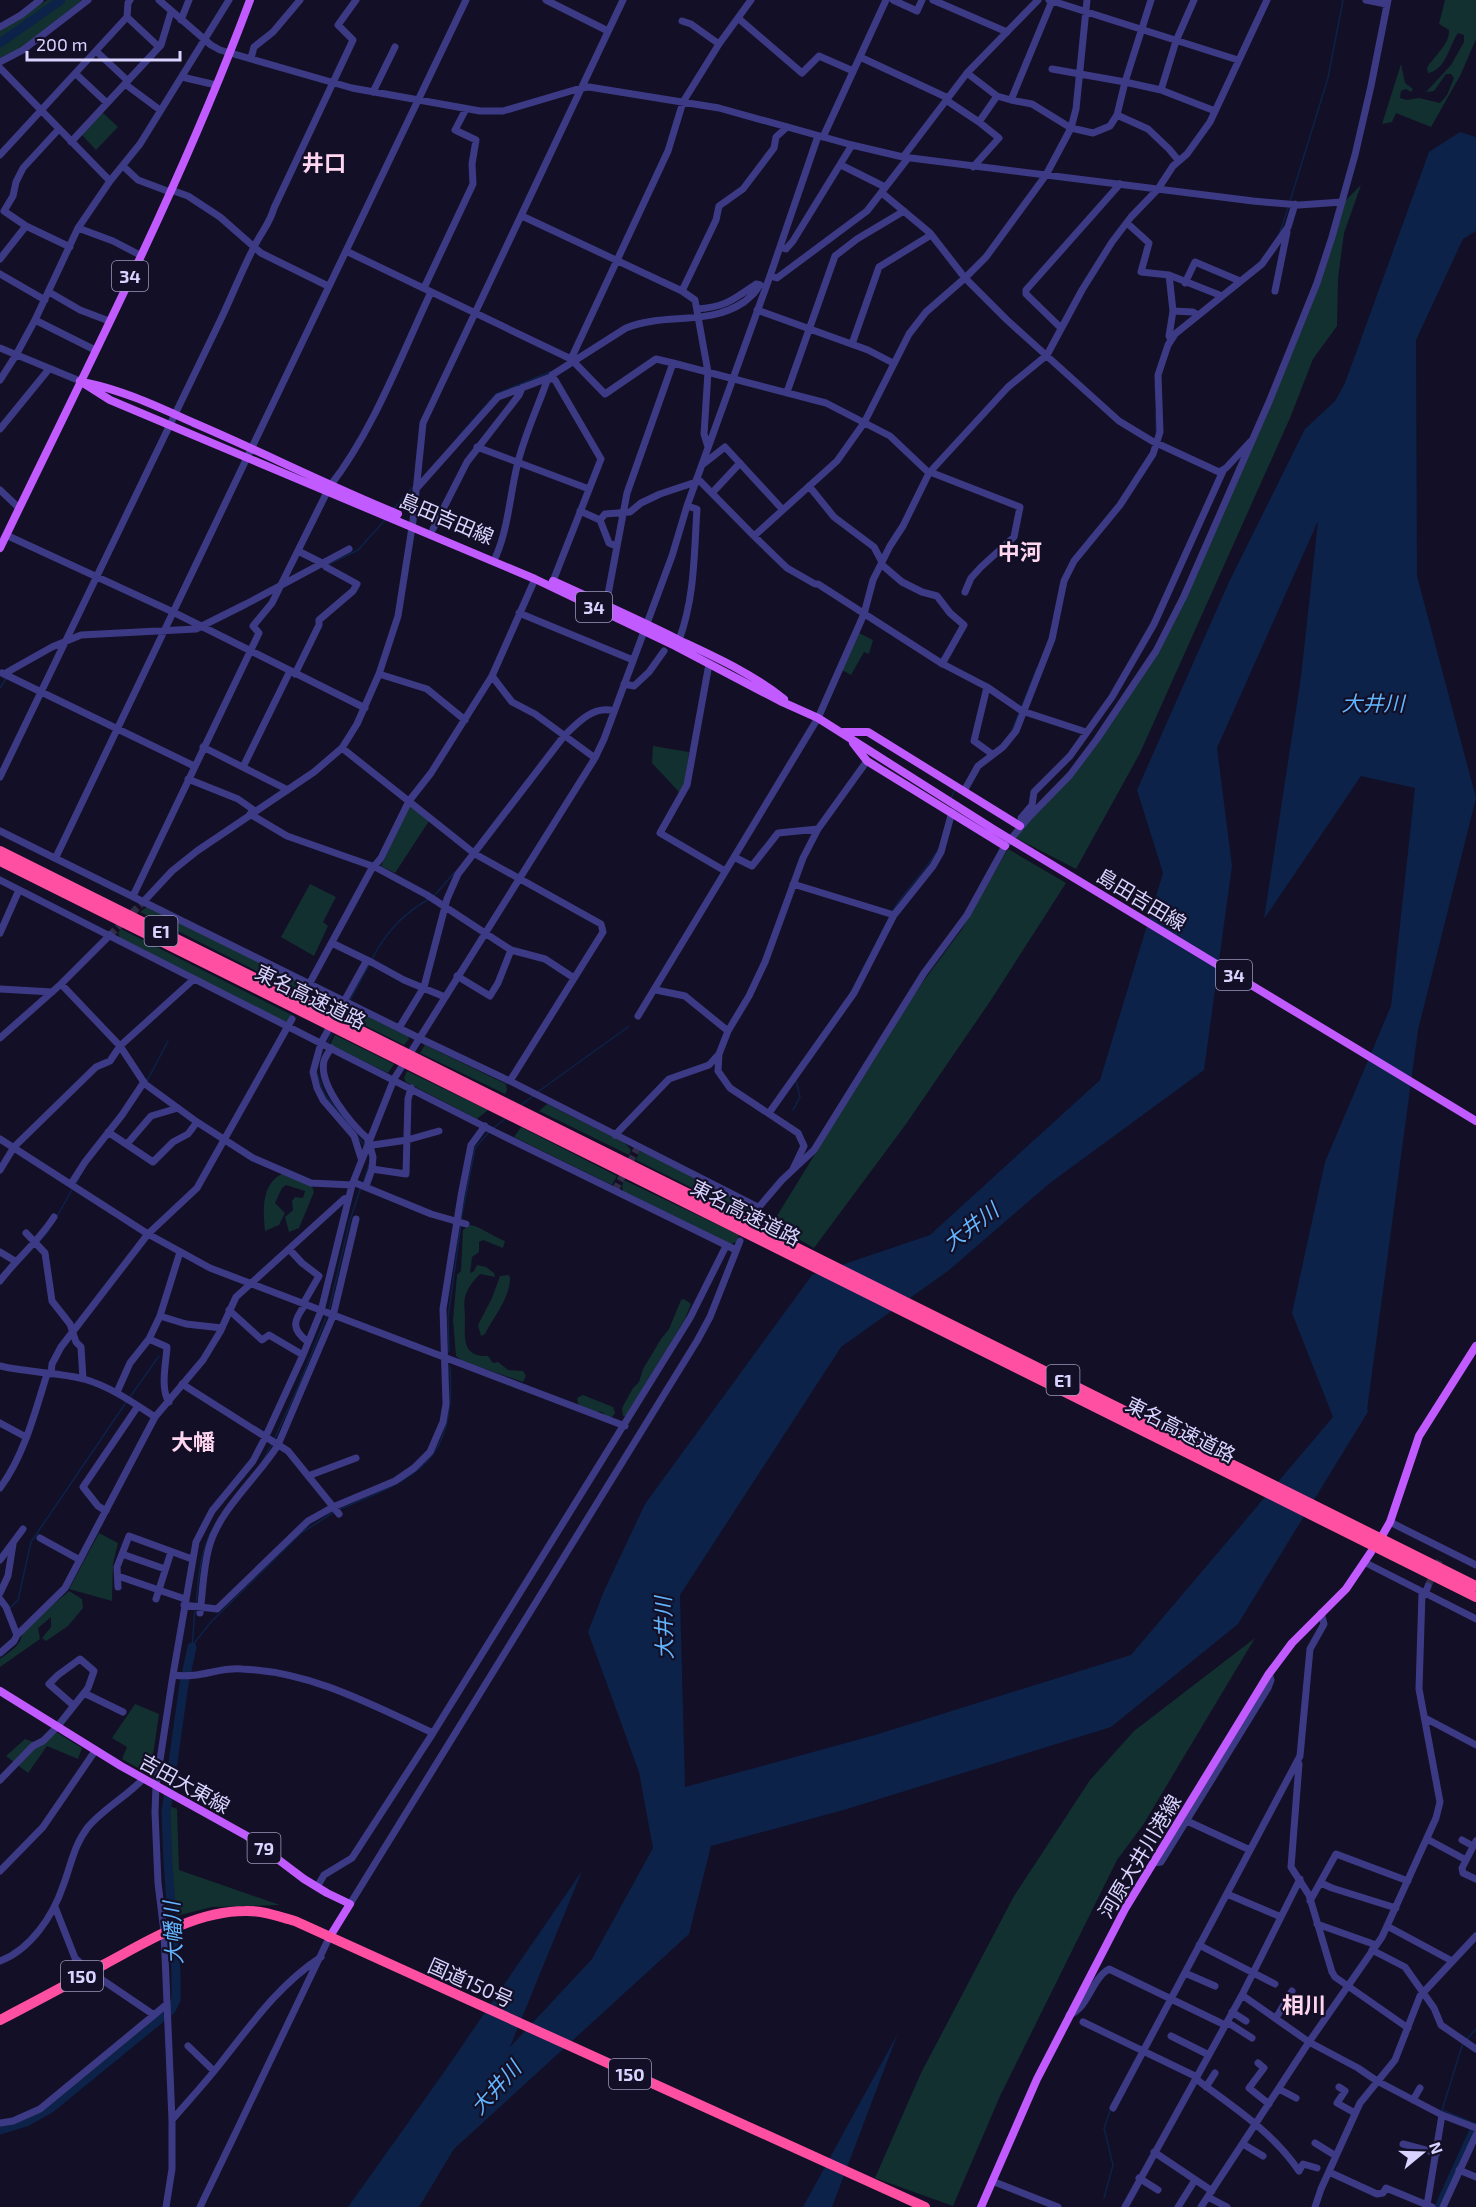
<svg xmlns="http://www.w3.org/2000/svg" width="1476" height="2207" font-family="'Exo 2','Noto Sans JP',sans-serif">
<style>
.green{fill:#12302f}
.water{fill:#0c2248;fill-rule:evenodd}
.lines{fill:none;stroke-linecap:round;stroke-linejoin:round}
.stream{stroke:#0c2248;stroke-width:1.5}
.river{stroke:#0c2248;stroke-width:9}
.minor-tunnel{stroke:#312d47;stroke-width:7;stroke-dasharray:7 3.5;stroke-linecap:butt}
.minor{stroke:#3d3a85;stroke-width:7}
.major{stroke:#c25bff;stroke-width:8}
.highway{stroke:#ff4fa3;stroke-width:10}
.labels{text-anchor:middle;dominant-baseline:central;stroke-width:4.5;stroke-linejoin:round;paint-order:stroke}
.shield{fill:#130f26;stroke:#9e99be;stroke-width:1.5}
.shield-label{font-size:18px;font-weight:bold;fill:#d9d4ff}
.street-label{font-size:20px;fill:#d9d4ff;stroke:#130f26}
.water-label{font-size:21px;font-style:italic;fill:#62b6ff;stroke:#130f26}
.quarter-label{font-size:22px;font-weight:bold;fill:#ffd6f0;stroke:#130f26}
</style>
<rect width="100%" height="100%" fill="#130f26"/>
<!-- green -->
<path class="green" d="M47,0H82L21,48L0,58V31Z
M1445,0H1476V39L1461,74L1431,127L1396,113L1392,122L1382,124L1401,64L1405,83L1413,89L1411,92L1406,89L1401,91L1400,98L1407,100L1419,98L1440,103L1447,95L1454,78L1451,74H1446L1434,91L1426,92L1451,65L1464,42V35L1458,33C1449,46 1446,70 1428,73L1427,68C1434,56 1450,44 1449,30L1439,24Z
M102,112L118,127L96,150L81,134Z
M1361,185L1344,233L1338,278L1337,326L1313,359L1290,418L1140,753L1076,869L1016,838L1106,729L1171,629L1271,403L1341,205Z
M859,633L873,640L869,654L864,652L851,675L842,670Z
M653,746L689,752L684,786L679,792L652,763Z
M410,805L429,821L395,873L381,866Z
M1008,849L1066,883L991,1000L906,1124L814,1248L772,1224L911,998L962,929Z
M310,884L336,897L323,922L328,926L314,956L281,937Z
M147,907L303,984L304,988L302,994L140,912Z
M121,929L292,1015L289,1021L285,1022L120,938L118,933Z
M349,1007L408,1036L409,1039L404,1045L344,1015Z
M335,1035L394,1064L388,1073L330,1045Z
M425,1045L506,1084L507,1090L505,1094L420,1053Z
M407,1071L488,1110L477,1119L406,1082L404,1078Z
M547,1104L625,1143L631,1150L629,1155L539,1111Z
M521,1127L617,1176L612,1185L514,1137Z
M642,1151L750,1206L752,1209L748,1216L636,1160L639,1152Z
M282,1174L312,1186L314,1192L299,1228L289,1232L285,1217L293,1210L292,1201L295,1197L303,1198L305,1191L286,1185L282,1188L275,1203L285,1213L279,1225L265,1231C263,1212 261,1184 282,1174Z
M624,1180L739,1235L736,1242L731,1244L623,1191L622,1186Z
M470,1225C482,1227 493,1237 505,1241L503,1248L483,1240L479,1242V1252L472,1257L470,1273L474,1271L477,1265L486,1267L494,1273L495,1277L480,1274C474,1280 469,1286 466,1294C463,1301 465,1310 465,1318C465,1337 461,1357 488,1356L493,1363L498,1362L508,1370L523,1371L526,1376L523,1382L462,1361L456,1356L453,1320L457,1275L461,1271L463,1230Z
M508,1275L510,1277C510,1299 494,1316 485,1334L481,1336L478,1325L492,1298L500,1276Z
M684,1299L691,1304L685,1319L626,1416H623L622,1408L633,1388L639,1382L643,1369L661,1339L669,1329L681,1300Z
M583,1395L613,1407L615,1413L612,1417H607L602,1412C594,1412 586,1409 579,1406L577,1398Z
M99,1533L118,1543L113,1564L112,1601L69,1589Z
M69,1591L82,1599L83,1608L68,1626L46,1641L42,1638L51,1627V1617L38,1628L40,1639L0,1667V1659C10,1651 23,1645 22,1631Z
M1255,1638L1143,1825L1117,1860L1000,2096L953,2206L875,2178L921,2073L1014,1896L1090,1780L1134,1731Z
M135,1704L159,1714L150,1775L122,1759L127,1747L112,1738Z
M56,1732L82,1748L78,1759L47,1746L28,1773L6,1756L25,1739L39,1744Z
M169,1806L177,1809L179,1870L280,1905L212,1907L172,1917L166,1838Z"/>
<!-- water -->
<path class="water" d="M1460,132L1476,137V231L1463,239L1416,340L1417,576L1476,798L1418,1030L1367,1410H1369L1238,1624L1111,1727L847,1809L711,1846L689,1934L454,2149L419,2207H348L442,2075L582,1871L510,2047L592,1959L653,1848L639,1772L588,1632L604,1591L645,1504L812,1275L930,1235L1100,1080L1163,873L1137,790L1229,582L1305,429L1335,401L1345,383L1429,152ZM1318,521L1301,677L1264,919L1361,776L1415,788L1391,1006L1325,1162L1292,1313L1333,1417L1131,1655L875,1735L685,1787L680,1595L841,1347L948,1271L1050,1183L1204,1070L1232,866L1217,748Z
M898,2033L832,2207H803Z"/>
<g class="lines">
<!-- stream -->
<path class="stream" d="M1290,201L1328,78L1343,0
M1279,235L1288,208
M1155,384L1156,400
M1156,414V433
M458,437L496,394L550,372
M394,508L413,487
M327,565L358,550L386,519
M0,688L7,677
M1021,708L1037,668
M1012,730L1019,713
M951,798L955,789
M434,896L454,873
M892,912C906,888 927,871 940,846
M372,959C386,932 403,914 429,899
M851,992L890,916
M349,1002L370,963
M342,1015L347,1006
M327,1044L333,1032
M316,1070L322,1088L326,1096L365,1146
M147,1081L168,1041
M539,1091L628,1027
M520,1106L533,1096
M793,1110L800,1097L796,1081
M492,1129L505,1119
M363,1183L369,1165
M76,1184L82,1172
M56,1218L73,1188
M461,1220L475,1148L489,1132
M39,1242L49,1230
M329,1310L350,1220L361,1187
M449,1352L448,1317L461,1224
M130,1397L159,1356
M274,1440L299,1385L327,1315
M261,1464L272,1444
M338,1510C418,1477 456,1463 450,1366
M196,1604C199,1574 200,1546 218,1520
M10,1608L18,1600L31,1542L127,1401
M192,1646L210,1623L301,1533L334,1512
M192,1647L195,1609
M1466,2040L1476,2029
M1463,2043L1442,2110L1476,2124
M1104,2198L1113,2165L1104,2128L1110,2111"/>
<!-- river -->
<path class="river" d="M0,43L61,0
M0,2130L26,2122L51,2108L171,2010L176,2000V1972L168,1863L166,1812L184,1684L192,1647
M1439,2207L1474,2130"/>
<!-- minor-tunnel -->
<path class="minor-tunnel" d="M110,935L144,901
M615,1190L638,1147
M1428,1586L1441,1557"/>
<!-- minor -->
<path class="minor" d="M159,0L211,45L220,50L352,88L480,111H503L581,88L589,87L719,108L852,145L903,157L1253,201L1299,205L1342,202
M546,0L608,31
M893,0L917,11L922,0
M933,0L1007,32
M1049,0L1238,60
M1366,0L1386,4
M1052,1L1011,100L1032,104L1071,128L1093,133L1110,126L1117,115L1148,129L1169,149L1179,161
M127,17L159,47
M738,18L802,73L819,56L853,71
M181,20L189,0
M682,21L691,24L719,44
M0,27L21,15L40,0
M96,51L128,81
M860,57L948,98
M251,58L254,47L273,32L300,0
M0,62L23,50L88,0
M0,68L110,181
M1052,69L1125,82L1151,0
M967,73L997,96L1011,100
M76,74L107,103
M182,77L216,85
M125,84L160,110
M1161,90L1176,41L1194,0
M373,92L395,47
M946,100L979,122L997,96
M1117,115L1125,82L1161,90L1215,111
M823,137L886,0
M71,142L161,45L171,12
M0,155L127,17L128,3L130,0
M903,157L967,73L1038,0
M841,165L885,187
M123,166L138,180L170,192
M973,167L999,138L979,122
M171,190L188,196L220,217L261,253L328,286
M882,193L930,233L965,278L1007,320L1119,421L1152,441L1219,472L1226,468L1250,442
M522,216L682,291L695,300L708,372L704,434L708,447
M1127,223L1149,243L1141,272L1169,275L1222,296
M26,226L70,247
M78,228L113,241L140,255
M780,247L786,249L793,241L852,145
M346,251L571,359L605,394L656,359L673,363L826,403L890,436L929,473
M0,259L26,226L4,211L13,196L16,182L23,168L58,130
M0,274L45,300
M1169,275L1173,311L1169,336L1171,340
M770,276L777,278L867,211L908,158
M1185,283L1195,262L1240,281
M424,288L473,184L472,164L476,140L455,130L466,109
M682,291L716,220L719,206L743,189L774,148L776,137L787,127
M1275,291L1287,232
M49,292L80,310L109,321
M697,309C725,307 733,300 756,284L760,285
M757,310L868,350L893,363
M1173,311L1193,312L1198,315
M35,320L95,350
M1061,328L1026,294V290L1120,184
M852,344L879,267L931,235
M0,348L80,381
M571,359L668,151L683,102L719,44L751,0
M550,379L552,375L626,328C665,312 707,327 744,302C751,296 756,293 759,285
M0,380L16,355L35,320L78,228L110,181L140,144L229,0
M787,392L835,256L857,239L904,211
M0,429L49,369
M477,447L589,489
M702,465L725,447L783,510
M930,472L1020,507L1014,537L981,567L971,578L965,592
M697,478L754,536L837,461L864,423L909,334L926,312L965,278L986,257L1046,175L1071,128L1076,109L1087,0
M330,486C373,431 401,356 431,292
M809,486L834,517L874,547L882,562
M417,488L498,397L548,378L555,380L601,459L553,581
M0,490L19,508
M712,493L740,463
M580,511L600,520
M433,529L467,462L519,395L522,388
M6,535L173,612L365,708
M754,536L787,568L815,584H818L941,663L987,687L974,741L992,754
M616,546L609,543L600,520L605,514L630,512L641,503L660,494L696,482
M496,556C508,529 510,495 517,466C524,436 538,407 548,378
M881,564L902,582L922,592L937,596L950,613L964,625L942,664
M606,605L627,493L673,363
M519,613L633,660
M679,640C695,597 694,553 697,509L687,506
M709,664L687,785L660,833L725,871
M2,673L194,766
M4,674L52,647L81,635L196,629L246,604L349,549
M295,674L319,625V620L353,591L357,584L326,567L324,564L298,551
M379,674L427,689L465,720
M492,676L512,702L535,714L595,758
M624,684L634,686L649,672L664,651
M987,687L1022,711L1086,732
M203,747L288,790
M342,748L475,854L601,924L603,932L510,1081
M243,767L290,671
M0,777L220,321C232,296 242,270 255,245C262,231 270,223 274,208L353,40L338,25L356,0
M188,779L238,799L255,811
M964,791L978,766L1003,747L1016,731L1052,639L1064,581L1074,561L1120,505L1153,454L1160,432L1158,375L1168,345L1175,334L1262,264L1288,227L1295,204
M250,814L287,836L375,867L427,895L511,950L545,959L574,978
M1022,824L1021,818L1032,805L1034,792L1070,756L1112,697L1154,624L1223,471
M0,831L419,1038L510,1081L758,1207
M56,857L466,0
M734,857L752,866L778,833L818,829
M0,880L497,1133L736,1250
M793,884L894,915
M133,896L259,633L253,626L272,603L327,492
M144,901L172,871L197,851L314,772L342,748L357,724L379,674L398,616L413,521L423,423L623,0
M0,933L19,890
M332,943L373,963L404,980L445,997
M457,976L490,996L498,983L511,950
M61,984L120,1046L145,1084L197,1122L253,1158L311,1183L352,1185
M0,989L52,992
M306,990L371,870L381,858L409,801L431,773L492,676L535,579
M656,990L685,996L728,1031
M638,1016L818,718L864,614L873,580L890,546L903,526L929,473L1008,387L1047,355L1082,290L1112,242L1131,217L1158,189L1173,166L1187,154L1210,122L1267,0
M399,1028L424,987L447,899L458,874L564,736C578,722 594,705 614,711
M0,1038L61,984L110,935
M331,1048C329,1052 325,1057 324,1061C318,1085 352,1125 369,1140
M719,1054L718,1071L730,1088L798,1133L804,1146L793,1169
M769,1113L854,993L894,915L933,866L941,852L952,812
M108,1132L153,1162L173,1142L188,1134L197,1122
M615,1135L669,1079L709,1065L719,1054L728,1031L749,996L765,962L803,858L818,829L867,761
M0,1139L148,1234L210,1268L625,1426
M368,1142L373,1145L407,1140L439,1131
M369,1143L373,1157L372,1169
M127,1144L151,1116L178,1108
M361,1158L354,1136L323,1100L317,1088L313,1072L321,1043L367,960
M0,1170L14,1147L96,1067L110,1061L120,1046L194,979
M353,1182L431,1214L466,1224
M71,1184L85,1162L122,1115L144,1082
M366,1186L372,1169L406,1174L408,1099L411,1088
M753,1214L782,1180L814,1150L924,973L967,915L1005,846L1030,816L1070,775L1097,739L1156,651L1184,596L1269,402L1317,283L1332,237L1355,155L1371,86L1388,0
M26,1233L45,1253L52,1301L70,1324L76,1342L81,1347L83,1379
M289,1249L302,1263L319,1276L303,1304
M0,1252L15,1261
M0,1281C17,1258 39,1241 54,1217
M305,1305C293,1321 291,1329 308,1342
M229,1310L262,1340L269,1335L303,1355
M160,1316L186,1324L222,1328
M149,1339L167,1347C166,1363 160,1389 169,1402
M0,1366C28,1373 57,1372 84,1379C111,1387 132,1402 155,1417
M51,1374L52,1364L61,1347L148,1234L197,1188L292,1019
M182,1384L288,1451L339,1514
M117,1392L130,1363L149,1339L160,1316L180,1252
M0,1423L26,1437
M308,1476L356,1458
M0,1488C24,1456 35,1412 47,1374
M106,1511L98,1506L83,1487L138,1406
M1390,1522L1476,1565
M40,1538L80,1560
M122,1554L165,1569
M0,1560L23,1529
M1364,1562L1476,1619
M118,1576L185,1599
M118,1587L117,1567L129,1536L192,1559
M0,1593L8,1576L13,1544
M1425,1595L1428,1586
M0,1599L6,1607L17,1635L14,1641L0,1653
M156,1599L171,1552
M184,1605L217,1609L308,1521L333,1507L395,1481L414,1468L430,1452L443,1422L446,1404L443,1309L461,1196L471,1145L485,1126
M200,1613C203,1591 203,1566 210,1544C221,1508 258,1477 278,1445L333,1316L356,1219
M17,1635L65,1588L155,1417L203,1360L220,1332L236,1297L344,1199L348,1198
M173,1675C200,1679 218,1667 242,1669C312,1672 370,1704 433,1733L690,1318L726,1246
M84,1693L123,1712
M1425,1718L1476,1745
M1299,1764L1291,1867L1309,1895L1332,1972L1335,1977L1408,2028
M0,1780L33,1746L43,1741L57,1727L88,1688L94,1671L80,1659L58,1675L49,1684L73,1705
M1187,1821L1250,1850
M1427,1839L1466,1860
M1462,1840L1473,1846
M1476,1841L1462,1868L1463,1873L1476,1879
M1153,1863L1161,1862L1268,1688L1271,1680L1269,1673
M0,1871L43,1827L95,1751
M1321,1883L1332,1888L1396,1908
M317,1887L324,1875L352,1858L433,1733
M1227,1894L1281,1917
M1310,1901L1336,1854L1408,1881
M350,1904L697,1341L710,1317L740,1241
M55,1907L75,1958L90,1972
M1317,1924L1376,1945
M1387,1926L1452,1961
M1199,1945L1275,1984
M1372,1950L1405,1967L1434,2008L1441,2025L1476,2049
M0,1961C30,1950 53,1916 63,1886C71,1865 74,1845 88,1827C104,1808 126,1797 143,1779
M92,1971L98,1977L154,2015L167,2004
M1185,1973L1215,1986
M1242,1995L1309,2042L1358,2068L1377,2081L1442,2115L1476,2128
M1232,2012L1246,2021
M1069,2015C1089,2008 1091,1979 1109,1969L1225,2025
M1276,2018L1292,1991
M1083,2022L1197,2077
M1227,2022L1252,2038
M1171,2036L1209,2055
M188,2046L214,2071
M1258,2063L1264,2068L1249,2088L1269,2104
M1196,2079C1233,2107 1273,2132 1299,2171L1303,2164L1317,2168
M1206,2087L1215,2073
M1339,2087L1345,2091L1337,2103L1355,2113
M1279,2089L1296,2098
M1413,2100L1420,2088
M1113,2108L1300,1756L1310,1649L1324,1624L1321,1613
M172,2120C189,2100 207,2081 223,2060C253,2022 280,1984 321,1957
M0,2123L13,2121L40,2109L154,2015
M1315,2143L1336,2156
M1243,2144L1263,2156
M1403,2144L1437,2153
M1154,2152L1212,2191
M1459,2170L1476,2177
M1329,2172L1377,2194L1383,2193L1386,2188L1432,2207
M1139,2178L1158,2190
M992,2181L1058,2207
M1208,2197L1227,2207
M1427,2205L1442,2115
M166,2207L172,2169V2120L164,1932L158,1883L155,1812L156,1786L173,1675L196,1542L212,1511L253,1461L265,1438L303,1355L321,1311L352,1185L394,1079L595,758L604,739L672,556L687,506L770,276L818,136
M200,2207L329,1938
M1125,2207L1242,1995L1300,1879
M1178,2207L1195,2180
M1201,2207L1309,2042L1382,1937L1436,1818L1440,1802L1419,1689L1422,1593
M1315,2207L1321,2189L1360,2103L1395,2060L1420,1996L1476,1936
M1443,2207L1476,2135"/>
<!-- major -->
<path class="major" d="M80,381L110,400L535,579L675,646L780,701L818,718L993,829L1476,1121
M87,383C125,391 158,407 194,423C262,452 329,486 398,514
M0,548C87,367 180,188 250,0
M553,581C595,600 637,619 679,640C715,657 753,674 784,699
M843,732H868L1020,826
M853,743L867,761L1005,846
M1382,1536L1390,1522L1419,1436L1476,1346
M0,1691L121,1766L247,1836L304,1879L327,1893L350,1904L329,1938
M981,2207L1037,2079L1125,1909L1268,1675L1292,1643L1346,1589L1371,1552"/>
<!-- highway -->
<path class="highway" d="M0,851L1476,1586
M0,861L1476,1597
M0,2020C35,2002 70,1983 105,1964C148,1941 195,1911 245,1911C262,1910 279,1917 295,1921L925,2207"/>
</g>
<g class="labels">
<!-- shield labels -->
<g class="shield">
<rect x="112" y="261" width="36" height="30" rx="4.5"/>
<rect x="576" y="592" width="36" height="30" rx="4.5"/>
<rect x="144.5" y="916" width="33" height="30" rx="4.5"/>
<rect x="1216" y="960" width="36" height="30" rx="4.5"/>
<rect x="1046.5" y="1365" width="33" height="30" rx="4.5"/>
<rect x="247.5" y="1833" width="33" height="30" rx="4.5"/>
<rect x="61" y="1961" width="42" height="30" rx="4.5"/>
<rect x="609" y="2059" width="42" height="30" rx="4.5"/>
</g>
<g class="shield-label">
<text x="130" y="276">34</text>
<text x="594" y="607">34</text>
<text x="161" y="931">E1</text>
<text x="1234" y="975">34</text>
<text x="1063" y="1380">E1</text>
<text x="264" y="1848">79</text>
<text x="82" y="1976">150</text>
<text x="630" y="2074">150</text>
</g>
<!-- street labels -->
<g class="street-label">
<text transform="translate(447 518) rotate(23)">島田吉田線</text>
<text transform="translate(1142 899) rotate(31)">島田吉田線</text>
<text transform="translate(311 996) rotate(26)">東名高速道路</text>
<text transform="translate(746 1212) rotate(27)">東名高速道路</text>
<text transform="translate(1181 1429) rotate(27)">東名高速道路</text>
<text transform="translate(185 1783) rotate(29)">吉田大東線</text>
<text transform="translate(1139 1856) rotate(-59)">河原大井川港線</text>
<text transform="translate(471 1982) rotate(24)">国道150号</text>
</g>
<!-- water labels -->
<g class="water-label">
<text x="1373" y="702">大井川</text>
<text transform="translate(970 1226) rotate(-37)">大井川</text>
<text transform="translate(663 1628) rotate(-92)">大井川</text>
<text transform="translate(172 1933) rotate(-93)">大幡川</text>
<text transform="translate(495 2087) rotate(-48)">大井川</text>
</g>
<!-- quarter labels -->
<g class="quarter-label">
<text x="324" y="162">井口</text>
<text x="1020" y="551">中河</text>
<text x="193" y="1441">大幡</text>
<text x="1304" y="2004">相川</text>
</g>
</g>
<!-- north arrow -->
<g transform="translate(1422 2153) rotate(71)" stroke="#130f26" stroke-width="4.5" paint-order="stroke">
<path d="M0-4.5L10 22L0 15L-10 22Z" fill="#d9d4ff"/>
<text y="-9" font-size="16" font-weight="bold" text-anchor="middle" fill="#d9d4ff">N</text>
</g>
<!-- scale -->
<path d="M27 51v9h153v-9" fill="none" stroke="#d9d4ff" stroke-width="3"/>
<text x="36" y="51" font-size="18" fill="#d9d4ff" stroke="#130f26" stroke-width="4.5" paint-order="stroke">200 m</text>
</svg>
